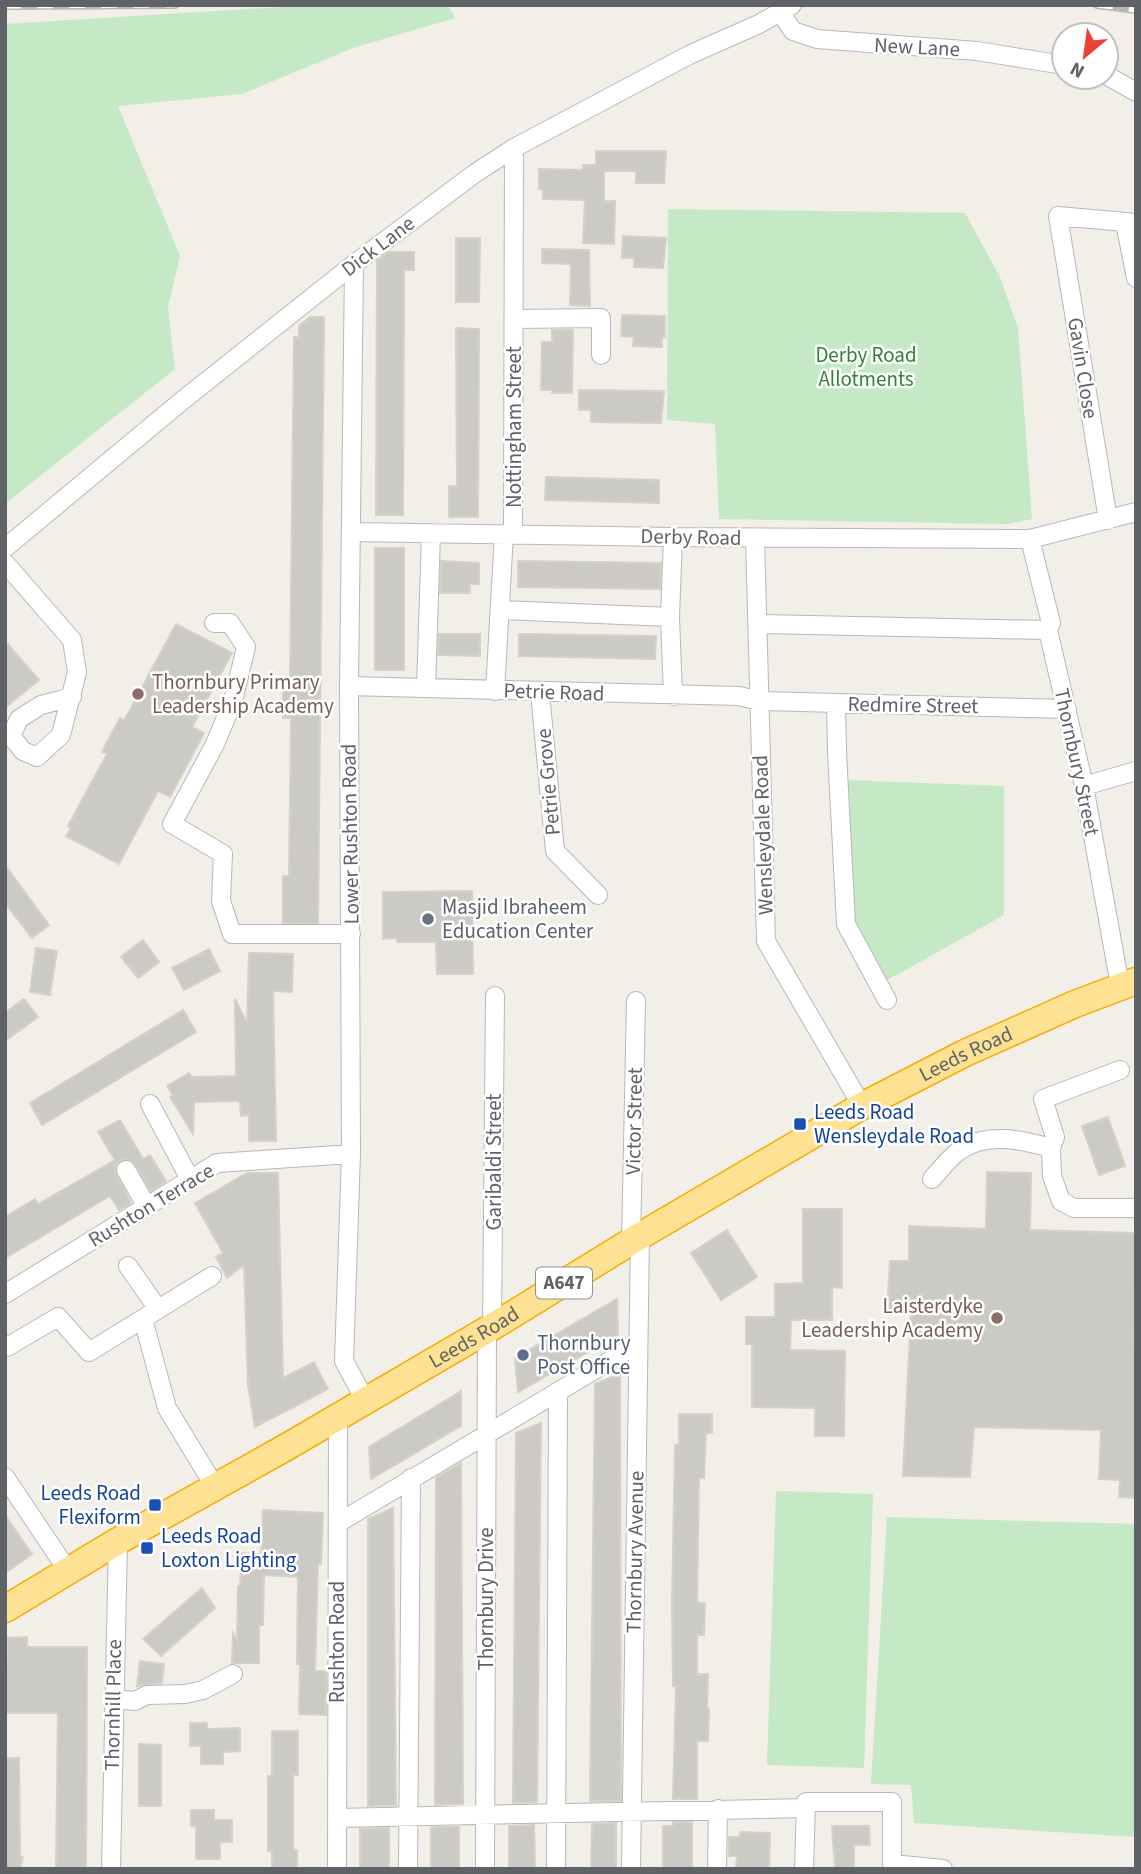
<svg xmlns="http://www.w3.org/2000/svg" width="1141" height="1874" font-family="'Source Sans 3',sans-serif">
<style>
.green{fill:#c5e8c5}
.building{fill:#cccac5;stroke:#d6d1c6;stroke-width:2}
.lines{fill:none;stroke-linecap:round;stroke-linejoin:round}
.minor-casing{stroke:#b5b8bc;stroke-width:20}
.highway-casing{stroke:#f9ab00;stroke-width:29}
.minor{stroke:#fff;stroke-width:18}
.highway{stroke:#fde293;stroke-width:26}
.rail-casing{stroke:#b6b7b8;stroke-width:8}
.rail{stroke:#fff;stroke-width:5;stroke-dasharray:16;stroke-linecap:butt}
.education-dot{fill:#8d6e63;stroke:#fff;stroke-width:2.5}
.worship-dot{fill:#6b7280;stroke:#fff;stroke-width:2.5}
.transit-dot{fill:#1a4fb4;stroke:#fff;stroke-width:2.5}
.service-dot{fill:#5c6f8a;stroke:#fff;stroke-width:2.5}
.labels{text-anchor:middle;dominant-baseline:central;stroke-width:5;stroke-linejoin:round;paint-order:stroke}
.shield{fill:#fff;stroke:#8f9295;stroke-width:2}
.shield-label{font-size:19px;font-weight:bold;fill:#5f6368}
.street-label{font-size:21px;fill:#5f6368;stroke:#fff}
.park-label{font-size:21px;fill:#348238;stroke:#fff}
.education-label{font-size:21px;fill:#785e54;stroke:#fff;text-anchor:start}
.worship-label{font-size:21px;fill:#5b616d;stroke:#fff;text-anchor:start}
.transit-label{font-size:21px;fill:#164399;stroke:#fff;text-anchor:start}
.service-label{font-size:21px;fill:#4e5e75;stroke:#fff;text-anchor:start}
</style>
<rect width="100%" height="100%" fill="#f1efe8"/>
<!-- green -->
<path class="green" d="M315,5H448L455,18L353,48L242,94L118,106L180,256L168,307L175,369L5,504V24Z
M668,209L965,213L1000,277L1018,328L1032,519L1007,524L719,519L715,424L667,420Z
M843,780L1004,786V915L882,983L849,922Z
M776,1491L873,1494L864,1768L767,1765Z
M887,1517L1136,1524V1837L914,1823L911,1785L871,1784Z"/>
<!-- building -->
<path class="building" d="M596,151H666L664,183H636V171H604V201H615L614,244L583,243L585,200L543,199V189H539V169L583,170V165H596Z
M623,236L666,238L663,268L634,267V258H622Z
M456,238H480L479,302H456Z
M542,249L589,250L590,306L570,305L571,264L542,263Z
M389,252H414V270H404L403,515H376L377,261Z
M622,315L665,316V337H662V347L633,346L634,337L621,336Z
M310,317H324L318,923H283V876H289L291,718H283V680H290L294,337H299V326Z
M456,328L479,329L478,517H449V486H457Z
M552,330H573L572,393H552V390H541L542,342H552Z
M579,390L664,391L661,423L591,422V410H579Z
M546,477L659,480V503L545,500Z
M375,548H404V670H375Z
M441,561L479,563V584H470V593H440Z
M518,561L661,563L660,589L518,587Z
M176,624L232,653L192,727L204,733L170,797L158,791L119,864L66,836L71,828L68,826L107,754L102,752L120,718L124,721Z
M439,634H480V656L438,655Z
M519,634L656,636L655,659L519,656Z
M5,641L39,680L5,708Z
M5,865L49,925L32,938L5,903Z
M472,891L473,974H437L436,942H397V938L383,939V892Z
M143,940L159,962L138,978L121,957Z
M36,948L57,951L50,995L30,992Z
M209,949L220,971L184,990L172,968Z
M249,953L293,954L292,992L273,991L276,1141H249V1115L241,1116L240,1101L194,1102L193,1134L170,1097L173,1095L167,1086L189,1073L192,1077L236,1076L235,999L247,1023Z
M24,999L38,1017L5,1041V1013Z
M183,1010L196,1032L42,1125L30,1103Z
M1108,1117L1125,1166L1099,1175L1082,1126Z
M120,1120L143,1159L150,1155L166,1181L151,1191L135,1164L131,1160H121L116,1165L115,1171L131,1203L119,1210L110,1196L5,1258V1217L35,1199L38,1204L115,1160L98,1132Z
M987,1172L1031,1173L1030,1230L1136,1233L1134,1344H1136V1498L1119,1497L1120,1480L1099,1479L1101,1430L974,1427L970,1477L903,1476L911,1312L887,1313L890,1261H909V1226L986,1229Z
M247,1173H278L283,1378L314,1362L328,1389L255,1427L248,1385L244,1265L227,1278L216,1257L223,1253L195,1203Z
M803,1209H842V1288L832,1287V1320H791L790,1350L845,1351L844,1436H815V1408L752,1407V1344H746V1317H775V1284L803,1283Z
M727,1230L757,1277L721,1300L691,1253Z
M617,1299L618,1335L518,1392L515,1358Z
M620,1374L621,1801H590L595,1384Z
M461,1391V1426L371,1479L369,1447Z
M679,1414H712V1433H706L704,1478H699L697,1603H705L704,1635H697V1674H708L707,1709H709L708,1741H697V1799H673L676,1686H673L672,1603L675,1445H679Z
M541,1423L537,1802L513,1803L516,1433Z
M461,1463L463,1804L435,1805L436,1478Z
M393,1508L396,1805L368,1806V1519Z
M263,1510L323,1513L321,1564H318L315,1671H326V1715L299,1714L300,1664H297L298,1577L264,1575L263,1625H259V1663H232L233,1633L237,1640L238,1586H240L242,1553L261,1554Z
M5,1515L32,1554L5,1573Z
M202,1588L215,1608L161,1656L143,1639Z
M27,1637V1647H87L86,1869H56L58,1713H5L7,1638Z
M140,1661L164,1664L162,1683L137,1686Z
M190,1723H207V1729L240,1728V1751L223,1752V1764H201V1746H190Z
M272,1731H298V1775H293V1850H297V1869H272V1851H268V1776H272Z
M139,1744L161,1745V1806H139Z
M5,1758H19L20,1856L23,1857L20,1869H5Z
M191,1810H214V1820H232V1842H220V1859H196V1826H191Z
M673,1822H692V1869H663V1826H673Z
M616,1823V1869H591L592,1824Z
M534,1825L535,1869H509V1826Z
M832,1826H869L870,1845H854V1869H835Z
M435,1827H459V1869H431V1828Z
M389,1828V1869H360V1829Z
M740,1832L770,1833L769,1869H736L737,1856H729V1837H740Z"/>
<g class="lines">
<!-- minor casing -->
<g class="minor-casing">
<path id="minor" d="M780,12L793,31L817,39L977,51L1064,65
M1106,75L1136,92
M1125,223L1136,278
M354,264L349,686L351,1154L344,1361L365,1400
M515,319L601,318V355
M1108,520L1058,216L1136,223
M352,532L673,537L1030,539L1136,512
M513,535L514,148
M755,538L766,941L862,1106
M1030,539L1051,623L1048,630L1084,786L1120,986
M5,548L183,400L354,264L474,174L514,148L689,55L759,24L792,5
M5,563L72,640L77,672L61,735L37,757L23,751L11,736L19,719L41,705L72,697
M500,610L670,617
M214,623H230L246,647L233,701L215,744L172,824L223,854L221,901L232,934H351
M757,624L1048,630
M349,686L739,696L759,701L1067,709
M426,688L431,533
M495,691L504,534
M540,693L555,851L598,895
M673,696L670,617L673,537
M836,703L837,752L846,924L887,1000
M1084,786L1136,771
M1120,1070L1043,1099L1055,1137L1051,1148L1052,1176L1061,1201L1074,1208H1136
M150,1104L191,1181
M126,1170L147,1207
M932,1179C940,1170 949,1158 959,1151C986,1131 1022,1140 1051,1148
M631,1242L636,1001
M128,1266L158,1309
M5,1294L217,1163L351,1154
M143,1319L167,1408L215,1487
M492,1327L495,996
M7,1347L58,1317L89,1352L212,1276
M5,1477L68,1571
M338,1523L638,1344
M113,1699L135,1701L147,1695L185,1694L203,1690L233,1674
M337,1818L806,1808
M111,1869L118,1541
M337,1869L338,1416
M408,1869L411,1478
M485,1869L487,1330
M556,1869L558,1391
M631,1869L640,1236
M717,1869L718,1809
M804,1869L806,1802H892V1864L943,1869"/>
</g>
<!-- highway casing -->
<g class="highway-casing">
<g id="highway">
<path id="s1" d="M5,1609L118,1541L283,1449L492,1327L640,1236L862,1106L965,1053L1075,1004L1136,981"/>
</g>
</g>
<!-- minor -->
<use href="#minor" class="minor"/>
<!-- highway -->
<use href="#highway" class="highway"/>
<!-- rail casing -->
<g class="rail-casing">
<path id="rail" d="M1097,5L1136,10
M5,6L175,5"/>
</g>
<!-- rail -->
<use href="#rail" class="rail"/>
</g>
<!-- markers -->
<g class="education-dot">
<circle cx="138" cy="694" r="7"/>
<circle cx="997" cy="1318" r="7"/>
</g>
<circle class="worship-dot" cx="428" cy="919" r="7"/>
<g class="transit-dot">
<rect x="793" y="1117" width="14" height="14" rx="3.5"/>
<rect x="148" y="1498" width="14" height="14" rx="3.5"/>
<rect x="140" y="1541" width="14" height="14" rx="3.5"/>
</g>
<circle class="service-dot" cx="523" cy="1355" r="7"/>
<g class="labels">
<!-- shield labels -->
<rect class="shield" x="536" y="1267.5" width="56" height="31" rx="5"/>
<g class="shield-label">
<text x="564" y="1283">A647</text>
</g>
<!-- street labels -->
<g class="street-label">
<text transform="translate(917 47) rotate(3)">New Lane</text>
<text transform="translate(378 246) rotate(-37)">Dick Lane</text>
<text transform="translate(1083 368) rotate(81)">Gavin Close</text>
<text transform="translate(514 427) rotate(-90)">Nottingham Street</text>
<text transform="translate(691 537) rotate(1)">Derby Road</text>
<text transform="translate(554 692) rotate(2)">Petrie Road</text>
<text transform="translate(913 705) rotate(1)">Redmire Street</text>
<text transform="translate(1077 762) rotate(78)">Thornbury Street</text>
<text transform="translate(548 782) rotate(-95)">Petrie Grove</text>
<text transform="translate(350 834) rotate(-91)">Lower Rushton Road</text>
<text transform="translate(763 835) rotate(-92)">Wensleydale Road</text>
<text stroke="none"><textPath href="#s1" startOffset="1110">Leeds Road</textPath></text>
<text transform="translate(634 1121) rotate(-89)">Victor Street</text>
<text transform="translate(494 1162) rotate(-90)">Garibaldi Street</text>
<text transform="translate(151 1205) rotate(-31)">Rushton Terrace</text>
<text stroke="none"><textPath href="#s1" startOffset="542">Leeds Road</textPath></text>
<text transform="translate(635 1552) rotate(-89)">Thornbury Avenue</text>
<text transform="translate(486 1599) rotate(-90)">Thornbury Drive</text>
<text transform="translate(337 1642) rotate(-90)">Rushton Road</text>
<text transform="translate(113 1705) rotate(-89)">Thornhill Place</text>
</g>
<!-- park labels -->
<g class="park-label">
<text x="866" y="355">Derby Road<tspan x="866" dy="24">Allotments</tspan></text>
</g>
<!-- education labels -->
<g class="education-label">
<text x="152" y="682">Thornbury Primary<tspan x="152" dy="24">Leadership Academy</tspan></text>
<text x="983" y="1306" text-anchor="end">Laisterdyke<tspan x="983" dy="24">Leadership Academy</tspan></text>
</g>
<!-- worship labels -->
<g class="worship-label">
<text x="442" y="907">Masjid Ibraheem<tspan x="442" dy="24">Education Center</tspan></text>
</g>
<!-- transit labels -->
<g class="transit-label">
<text x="814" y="1112">Leeds Road<tspan x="814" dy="24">Wensleydale Road</tspan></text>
<text x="141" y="1493" text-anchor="end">Leeds Road<tspan x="141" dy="24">Flexiform</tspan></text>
<text x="161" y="1536">Leeds Road<tspan x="161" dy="24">Loxton Lighting</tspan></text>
</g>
<!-- service labels -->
<g class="service-label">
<text x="537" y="1343">Thornbury<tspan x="537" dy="24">Post Office</tspan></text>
</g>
</g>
<!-- border -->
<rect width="1141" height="1874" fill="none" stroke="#5f6368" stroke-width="14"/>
<!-- north arrow -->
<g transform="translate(1085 56) rotate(209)"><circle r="33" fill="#ffffff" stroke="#bfc1c3" stroke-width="2"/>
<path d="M0-5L12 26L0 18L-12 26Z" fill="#ea4335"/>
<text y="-10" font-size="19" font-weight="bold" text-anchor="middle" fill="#5f6368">N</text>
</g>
</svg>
